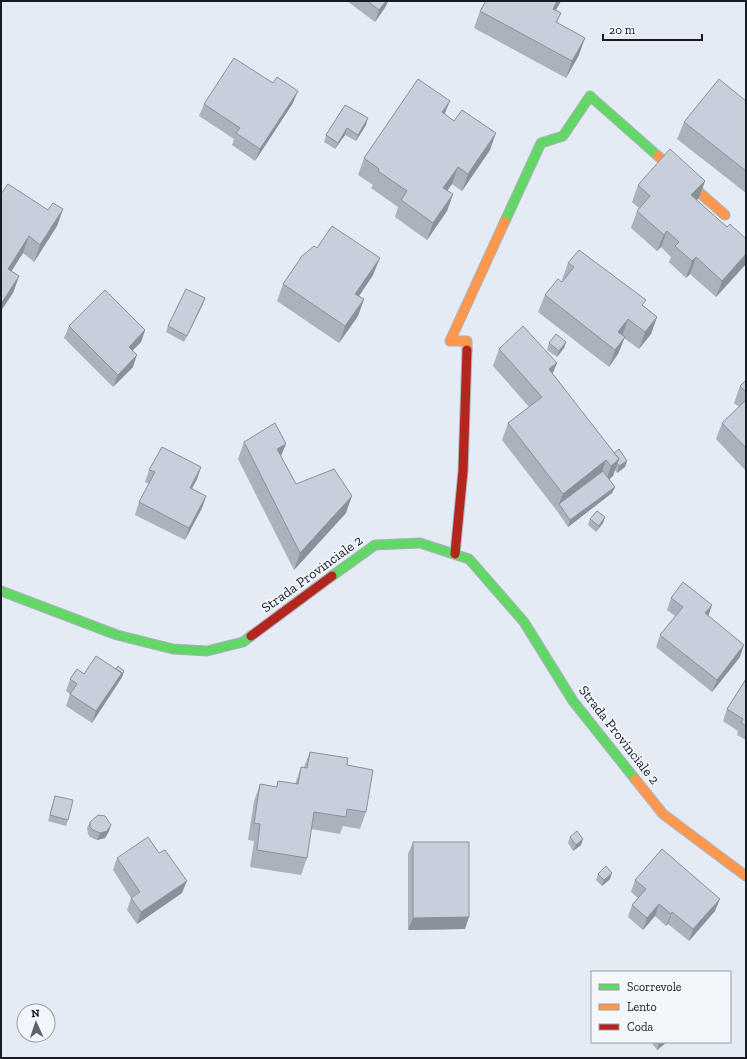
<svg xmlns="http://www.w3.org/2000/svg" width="747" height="1059" font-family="'Zilla Slab',serif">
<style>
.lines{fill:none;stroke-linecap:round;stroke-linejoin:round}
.fast-casing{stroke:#acb2bb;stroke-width:11}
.slow-casing{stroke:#acb2bb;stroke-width:11}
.jam-casing{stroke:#acb2bb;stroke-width:11}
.fast{stroke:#63d668;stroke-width:9}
.slow{stroke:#ff974d;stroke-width:9}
.jam{stroke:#b3261e;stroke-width:9}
.wall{fill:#aab2bc}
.shaded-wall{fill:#8b9199}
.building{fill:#c6cfdb;stroke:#8b9199}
.labels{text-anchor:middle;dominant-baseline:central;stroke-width:3.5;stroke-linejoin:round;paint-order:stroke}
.street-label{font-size:14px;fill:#161b24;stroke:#f3f6fb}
</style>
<rect width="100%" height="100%" fill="#e4ebf5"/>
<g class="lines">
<!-- fast casing -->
<g class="fast-casing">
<path id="fast" d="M505,221L541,143L563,136L590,96L658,156
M332,576L375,545L420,543L469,559L524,622L573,701L635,779
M1,591L117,635L173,649L207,651L243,642L251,636"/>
</g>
<!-- slow casing -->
<g class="slow-casing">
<path id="slow" d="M658,156L725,215
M467,350V341H450L505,221
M635,779L663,814L746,876"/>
</g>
<!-- jam casing -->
<g class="jam-casing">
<path id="jam" d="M455,554L463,471L467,350
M251,636L332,576"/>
</g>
<!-- fast -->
<use href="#fast" class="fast"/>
<!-- slow -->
<use href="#slow" class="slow"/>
<!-- jam -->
<use href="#jam" class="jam"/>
</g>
<!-- wall -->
<path class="wall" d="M347,1H388L386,6L375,22Z
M561,1L556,10L561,13L557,23L579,55L566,78L474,28L480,11Z
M746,101V193L677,139L684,122Z
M293,103L255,161L232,145L234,139L199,116L204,104Z
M345,105L366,125L356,141L345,135L335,149L324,142L326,135Z
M445,114L490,150L462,191L452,184L447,190L453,194L447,211L427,240L395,217L398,207L371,188L373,185L358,175L364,158Z
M705,181L699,198L696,200L727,227L746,239V264L716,297L690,274L686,278L669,262L671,257L661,247L657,251L631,228L637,211L639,208L632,202L638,185Z
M1,194L48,210L63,209L57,226L34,262L23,253L11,271L19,276L13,293Z
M317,248L373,275L359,296L364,299L358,316L339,343L277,301L283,284Z
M568,263L644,306L657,317L651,334L639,349L624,338L618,354L609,367L538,312L545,295L563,281L562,280Z
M203,304L184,342L166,332L168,326Z
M69,326L145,330L141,342L133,350V367L113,387L64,338Z
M566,342L564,348L557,357L547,350L549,343Z
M499,349L557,363L552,374L614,453L627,461L625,467L617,473L615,470L613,476L609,479L615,487L612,493L568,527L557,511L502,440L508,423L529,407L493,366Z
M746,380V471L716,439L722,423L739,407L734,403L740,386Z
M244,442L281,457L296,484L346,513L294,570L238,459Z
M201,467L197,479L192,488L206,496L202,508L185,540L135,515L139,502L149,484L145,482L149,470Z
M605,517L603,523L596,532L588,525L590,519Z
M671,598L708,616L740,657L712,692L656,647L660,635L675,616L667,610Z
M116,669L124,671L122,677L92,723L66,706L70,694L66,691L70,679L84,674Z
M746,679V740L737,735L738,731L723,721L727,709Z
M310,752L347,765L366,812L360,829L343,826L340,834L311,829L307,858L301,875L250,867L254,841L248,840L254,801L260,784L276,787L278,781L295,784L301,767H304Z
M55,796L68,820L66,826L48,821Z
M90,822L111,825L109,831L105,838L97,840L90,837L88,834L87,828Z
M570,837L581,845L573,851L568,843Z
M413,842L465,929L408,930V854Z
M159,853L182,893L137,924L127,910L131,898L113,870L117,858Z
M598,874L610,879L602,886L596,880Z
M635,880L715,911L689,941L668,924L666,926L655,916L643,930L628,917L632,905L638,898L631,892Z
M651,1042H667L657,1050Z"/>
<!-- shaded-wall -->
<path class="shaded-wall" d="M386,1H388L386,6L375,22L379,10Z
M557,1H561L547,25L553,9Z
M585,38L579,55L566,78L572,61Z
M298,91L293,103L255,161L260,149Z
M450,101L443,118L442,112Z
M368,118L366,125L356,141L358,135Z
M347,128L345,135L335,149L338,143Z
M496,133L490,150L462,191L468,174Z
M458,167L452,184L437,205L443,188Z
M705,181L699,198L685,212L691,195Z
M453,194L447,211L427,240L433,223Z
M63,209L57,226L34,262L40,245Z
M667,231L661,247L657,251L664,235Z
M29,236L23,253L2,286L8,269Z
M746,254V264L716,297L722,281Z
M696,257L690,274L686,278L692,261Z
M380,258L373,275L349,311L355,294Z
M19,276L13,293L1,311V304Z
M205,298L203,304L184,342L187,336Z
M364,299L358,316L339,343L345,326Z
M657,317L651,334L639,349L645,332Z
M628,319L622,336L612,349L618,332Z
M145,330L141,342L124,359L129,347Z
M625,337L618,354L609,367L615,350Z
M566,342L564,348L557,357L559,351Z
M137,355L133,367L113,387L118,375Z
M557,363L550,380L549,369Z
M286,444L279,461L277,449Z
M619,459L613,476L605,483L611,466Z
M606,460L600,477L559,504L563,494Z
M627,461L625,467L617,473L619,466Z
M201,467L197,479L186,500L190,488Z
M615,487L612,493L568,527L570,520Z
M206,496L202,508L185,540L189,528Z
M352,496L346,513L294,570L300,553Z
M605,517L603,523L596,532L599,526Z
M712,605L708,617L705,613Z
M744,645L740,657L712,692L717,680Z
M124,671L122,677L117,685L119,679Z
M122,673L117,685L92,723L96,711Z
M111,825L109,831L105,838L97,840L100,833Z
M583,839L581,845L573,851L576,845Z
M612,873L610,879L602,886L604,880Z
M187,881L182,893L137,924L141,912Z
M720,899L715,911L689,941L693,929Z
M659,904L655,916L643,930L647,918Z
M672,912L668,924L666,926L671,914Z
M469,917L465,929L408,930L413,918Z
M661,1042H667L657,1050L659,1044Z"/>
<!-- building -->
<path class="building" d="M367,1H386L379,10Z
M486,1H557L553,9L561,13L556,22L585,38L572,61L480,11Z
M234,58L273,83L277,77L298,91L260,149L236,133L240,128L204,104Z
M418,79L450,101L442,112L454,121L462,110L496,133L468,174L458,167L443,188L453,194L433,223L401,200L407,191L378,171L379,169L364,158Z
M719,79L746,101V171L684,122Z
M345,105L368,118L358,135L347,128L338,143L326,135Z
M670,149L705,181L691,195L727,227L730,224L746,239V254L722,281L696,257L692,261L675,246L679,242L667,231L664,235L637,211L650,196L638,185Z
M8,184L48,210L53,203L63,209L40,245L29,236L8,269L19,276L1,304V194Z
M332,226L380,258L355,294L364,299L345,326L283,284L302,256L314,246L317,248Z
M579,250L646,300L642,305L657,317L645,332L628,319L618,332L625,337L615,350L545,295L558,279L562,282L574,267L568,263Z
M186,289L205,298L187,336L168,326Z
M105,290L145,330L129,347L137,355L118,375L69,326Z
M523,326L557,363L549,369L619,459L611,466L606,460L563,494L508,423L542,397L499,349Z
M556,334L566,342L559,351L549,343Z
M746,380V392L740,386Z
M746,400V448L722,423Z
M275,423L286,444L277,449L296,484L334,469L352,496L300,553L244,442Z
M162,447L201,467L190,488L206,496L189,528L139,502L155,472L149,470Z
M619,449L627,461L619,466L617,463L619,459L614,453Z
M603,471L615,487L570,520L559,504Z
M597,511L605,517L599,526L590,519Z
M683,582L712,605L705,613L744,645L717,680L660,635L683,607L671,598Z
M96,656L122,673L96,711L70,694L77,684L70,679L77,669L84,674Z
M118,666L124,671L119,679L122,673L116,669Z
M746,679V726L741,723L743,719L727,709Z
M310,752L348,758L347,765L373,770L366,812L347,809L346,817L314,812L307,858L257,850L260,824L254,823L260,784L277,787L278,781L298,784L301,767L307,768Z
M55,796L73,800L68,820L50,815Z
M98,815L105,816L111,825L107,831L100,833L93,830L90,827V822Z
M577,831L583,839L576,845L570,837Z
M148,837L159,853L165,850L187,881L141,912L131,898L140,892L117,858Z
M413,842H469V917L413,918Z
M662,849L720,899L693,929L672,912L671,914L659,904L647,918L632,905L646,889L635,880Z
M606,866L612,873L604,880L598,874Z"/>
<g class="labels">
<!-- street labels -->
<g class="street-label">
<text transform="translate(312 574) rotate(-36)">Strada Provinciale 2</text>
<text transform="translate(619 735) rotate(52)">Strada Provinciale 2</text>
</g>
</g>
<!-- border -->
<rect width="747" height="1059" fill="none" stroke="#161b24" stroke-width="4"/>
<!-- legend -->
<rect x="591" y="971" width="140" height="72" fill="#f3f6fb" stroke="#9b9ea5"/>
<rect x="599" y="984" width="20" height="6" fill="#63d668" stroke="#9b9ea5"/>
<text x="627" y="991" font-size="12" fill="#161b24">Scorrevole</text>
<rect x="599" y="1004" width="20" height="6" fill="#ff974d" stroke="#9b9ea5"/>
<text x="627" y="1011" font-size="12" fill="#161b24">Lento</text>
<rect x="599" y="1024" width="20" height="6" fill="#b3261e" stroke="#9b9ea5"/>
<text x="627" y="1031" font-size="12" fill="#161b24">Coda</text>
<!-- north arrow -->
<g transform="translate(36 1023) rotate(357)"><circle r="19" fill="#f3f6fb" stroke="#9b9ea5"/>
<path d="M0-3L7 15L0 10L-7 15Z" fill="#5e646d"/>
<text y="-6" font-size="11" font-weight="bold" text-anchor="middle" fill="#161b24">N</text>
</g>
<!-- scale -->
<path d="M603 34v6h99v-6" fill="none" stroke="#161b24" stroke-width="2"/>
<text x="609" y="34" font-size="12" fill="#161b24" stroke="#f3f6fb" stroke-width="3" paint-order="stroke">20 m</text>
</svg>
